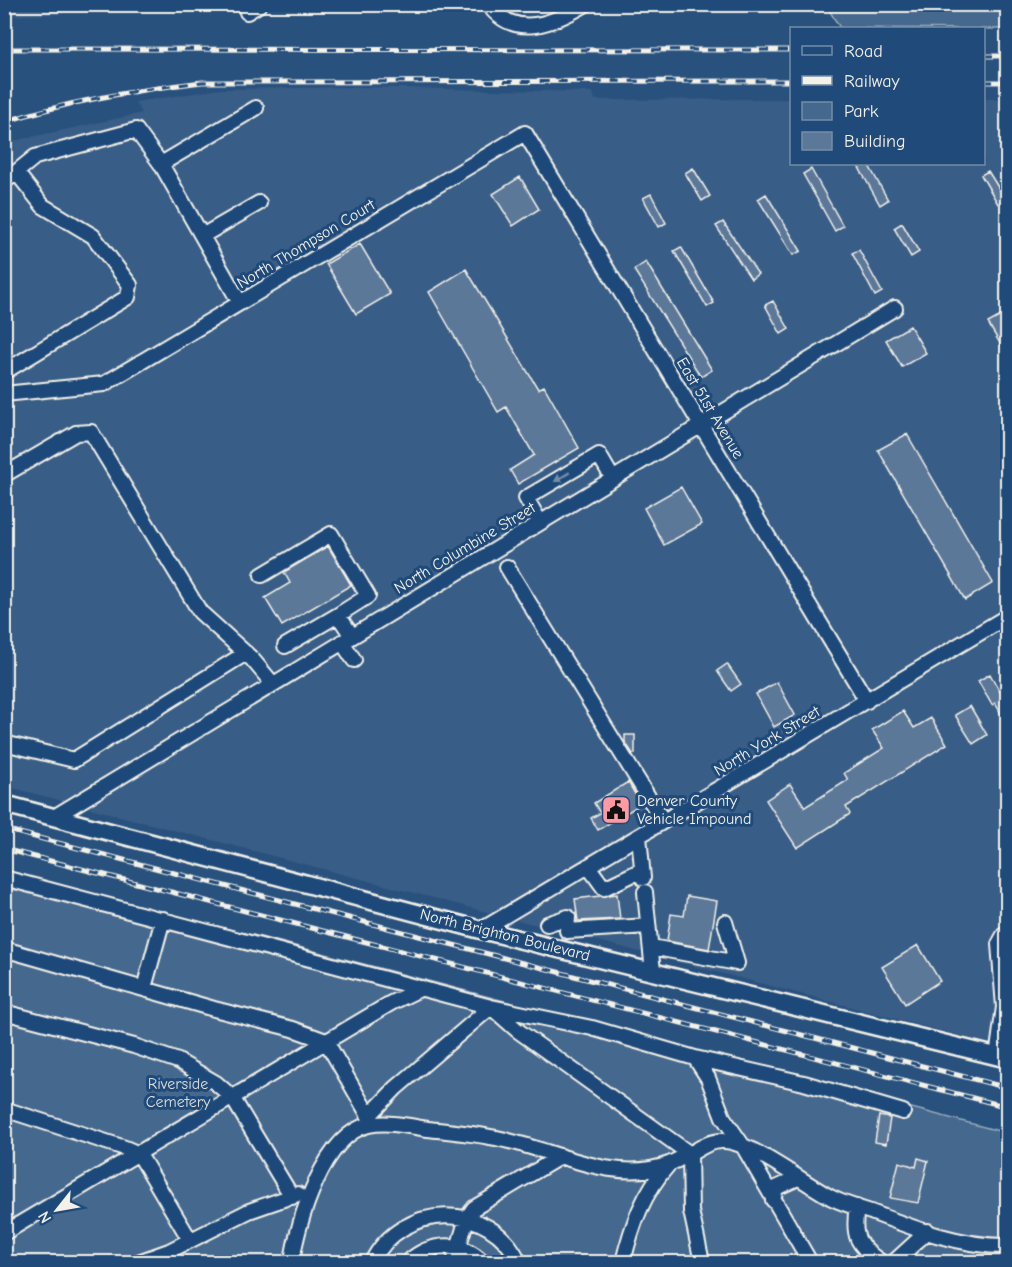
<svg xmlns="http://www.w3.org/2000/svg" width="1012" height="1267" font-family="'Comic Neue',sans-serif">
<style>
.built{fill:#375d86}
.green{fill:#45688e;stroke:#9cacbb;stroke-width:1.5}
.building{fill:#5b7899;stroke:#f4f1e8;stroke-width:1.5}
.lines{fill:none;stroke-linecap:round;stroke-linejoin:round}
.minor-casing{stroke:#f4f1e8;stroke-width:18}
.major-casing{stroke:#f4f1e8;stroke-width:21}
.minor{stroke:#1f4a7a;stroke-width:14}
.major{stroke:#1f4a7a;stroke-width:16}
.rail-casing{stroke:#f4f1e8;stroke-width:5}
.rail{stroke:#1f4a7a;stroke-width:3;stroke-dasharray:9;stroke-linecap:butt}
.oneway{fill:#748da6}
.labels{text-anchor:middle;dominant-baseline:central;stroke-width:6;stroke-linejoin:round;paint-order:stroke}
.street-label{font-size:16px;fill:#f4f1e8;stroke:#1f4a7a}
.poi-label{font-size:16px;fill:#f4f1e8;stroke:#1f4a7a;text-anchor:start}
.park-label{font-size:16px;fill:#dadcda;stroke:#1f4a7a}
</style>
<rect width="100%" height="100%" fill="#28517e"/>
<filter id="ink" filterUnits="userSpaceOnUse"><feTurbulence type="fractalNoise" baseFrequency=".0167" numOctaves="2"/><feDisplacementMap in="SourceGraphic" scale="12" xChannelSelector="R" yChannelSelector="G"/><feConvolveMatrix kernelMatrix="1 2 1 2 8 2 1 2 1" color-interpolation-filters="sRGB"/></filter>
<g filter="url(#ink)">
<!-- built -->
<path class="built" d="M4,5H58L64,14L5,16Z
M359,87L593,92L595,100L791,99L792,164H984V99H1007V1048L5,786L4,143L142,113L135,102L220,89Z"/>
<!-- green -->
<path class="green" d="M826,5H1007V29L840,28Z
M5,874L257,936L1007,1133V1262H5Z"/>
<!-- building -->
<path class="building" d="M857,164H868L888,200L880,205Z
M693,168L710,196L702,201L685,173Z
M811,169L843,226L835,231L803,174Z
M988,171L1006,200L998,204L981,175Z
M520,177L539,209L513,226L493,194Z
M651,194L666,223L659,227L643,198Z
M766,194L801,251L793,255L758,199Z
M723,222L758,274L751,279L716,226Z
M902,223L919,252L911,257L894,228Z
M360,244L390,294L356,314L326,264Z
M681,247L714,303L707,307L674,251Z
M859,250L882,292L875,296L852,253Z
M646,262L712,370L701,377L634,270Z
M466,269L538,389L544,386L579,448L518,484L510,470L534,455L506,407L498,412L429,292Z
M773,301L789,329L781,334L765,305Z
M1008,312V357L988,323Z
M910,326L926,353L902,367L886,340Z
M907,434L993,583L965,600L878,450Z
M681,487L702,524L664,545L644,508Z
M328,546L351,585L282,626L265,598L290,583L284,572Z
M727,664L741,684L731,691L717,671Z
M990,674L1008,706V726L995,703L992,705L978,681Z
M777,682L795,715L774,727L756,694Z
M970,706L987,735L973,744L955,715Z
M903,711L914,728L931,718L947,744L846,807L850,814L797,848L766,800L790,784L805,807L848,780L844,773L884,748L872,730Z
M625,735H635V754H633L625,742Z
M628,782L641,804L598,830L591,818L600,813L594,803Z
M617,894L620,919L578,921L575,899Z
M687,896L717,901L709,949L667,941L671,914L684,916Z
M918,945L940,981L905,1004L882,967Z
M879,1116L890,1118L886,1144L875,1142Z
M918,1158L928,1161L918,1203L890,1198L899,1162L916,1167Z"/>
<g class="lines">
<!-- minor casing -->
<g class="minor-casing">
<path id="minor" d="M488,4C515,41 554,23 586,4
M247,12L260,4
M161,164L256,108
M4,182L35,157L136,130L161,164L240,303
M202,236L259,203
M4,372L128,297L130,285L93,236L43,206L16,172
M4,394L104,384L525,133L867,701
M4,475L76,433L91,432L200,612L252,659L273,684
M540,522L526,498L599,455L613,479
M507,567L663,821
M262,575L331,534L368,596L338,615
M342,642L354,660
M285,646L338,615L352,636
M4,743L74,760L246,653
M54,817L895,308
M639,836L643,878
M588,866L604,888L642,870
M4,878L491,1007L592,1028L695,1058L804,1083L903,1112
M645,892L653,972
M547,924L568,917L567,931L648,926
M481,930L1008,616
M651,947L737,963L725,922
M4,949L214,1009L293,1029L326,1041L369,1116L370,1124
M144,988L163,919
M4,1012L134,1046L178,1061L216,1083L232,1097L292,1197
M997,1057L1004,1007L999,944L1004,935L1008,933
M695,1058L708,1078L723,1117L743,1146L810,1262
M4,1109L125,1148L139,1154L190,1240
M773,1200L776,1188L798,1178
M857,1207C852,1236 857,1246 881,1262
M4,1233L391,1003L422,988
M138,1262L169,1251L249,1211L298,1194
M292,1262C297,1223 324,1134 369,1125C387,1121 409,1126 428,1129C455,1132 483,1134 509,1141C560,1153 617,1184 669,1164C676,1161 683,1157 690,1154L517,1030L491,1007L396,1088L369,1116
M372,1262C401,1202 491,1200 519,1262
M408,1262C430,1242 462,1240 483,1262
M454,1262L467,1218L474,1208L561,1156
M623,1262C632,1225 643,1193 669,1164
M702,1262L691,1211L690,1154C700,1148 711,1140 724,1141C749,1141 807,1185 832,1198C844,1204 858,1208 871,1212C913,1228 962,1247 1008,1246
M894,1262L928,1231"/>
</g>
<!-- major casing -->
<g class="major-casing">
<path id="major" d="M4,804L481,930L1008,1059"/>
</g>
<!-- minor -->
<use href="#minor" class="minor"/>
<!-- major -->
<use href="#major" class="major"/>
<!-- rail casing -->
<g class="rail-casing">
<path id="rail" d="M4,49L792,50
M984,56H1008
M984,82H1008
M4,122C69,101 135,90 202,82L792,81
M4,829L1008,1088
M4,849L1008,1107"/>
</g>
<!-- rail -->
<use href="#rail" class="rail"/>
</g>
<!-- one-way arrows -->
<defs><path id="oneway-solid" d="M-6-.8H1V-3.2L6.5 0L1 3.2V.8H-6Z" transform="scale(1.5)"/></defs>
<use class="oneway" href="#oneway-solid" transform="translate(562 477) rotate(149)"/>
</g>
<!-- icons -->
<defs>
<g id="civic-square" transform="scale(1.5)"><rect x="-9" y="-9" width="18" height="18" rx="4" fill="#ff9aa2" stroke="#1f4a7a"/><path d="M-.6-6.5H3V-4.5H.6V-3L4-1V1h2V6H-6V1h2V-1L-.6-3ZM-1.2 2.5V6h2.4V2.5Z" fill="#111"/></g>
</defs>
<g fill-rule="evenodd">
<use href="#civic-square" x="616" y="810"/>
</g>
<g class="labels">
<!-- street labels -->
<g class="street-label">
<text transform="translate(306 244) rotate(-31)">North Thompson Court</text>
<text transform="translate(710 408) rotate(59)">East 51st Avenue</text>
<text transform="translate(465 548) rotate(-31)">North Columbine Street</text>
<text transform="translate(767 741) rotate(-31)">North York Street</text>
<text transform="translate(505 935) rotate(14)">North Brighton Boulevard</text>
</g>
<!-- poi labels -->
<g class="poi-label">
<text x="637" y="801">Denver County<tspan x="637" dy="18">Vehicle Impound</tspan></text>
</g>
<!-- park labels -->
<g class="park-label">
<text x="178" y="1084">Riverside<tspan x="178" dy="18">Cemetery</tspan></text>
</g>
</g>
<!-- margin -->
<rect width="1012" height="1267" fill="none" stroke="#1f4a7a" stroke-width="24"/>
<rect x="12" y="12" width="988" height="1243" fill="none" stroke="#f4f1e8" stroke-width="2" filter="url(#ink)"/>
<!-- legend -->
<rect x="790" y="27" width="195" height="138" fill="#1f4a7a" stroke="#748da6" stroke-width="1.5"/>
<rect x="802" y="46" width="30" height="9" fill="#1f4a7a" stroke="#748da6" stroke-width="1.5"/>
<text x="844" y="57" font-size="18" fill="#f4f1e8">Road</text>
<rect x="802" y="76" width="30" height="9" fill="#f4f1e8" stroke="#748da6" stroke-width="1.5"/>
<text x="844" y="87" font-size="18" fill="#f4f1e8">Railway</text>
<rect x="802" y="102" width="30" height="18" fill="#45688e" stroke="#748da6" stroke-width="1.5"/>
<text x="844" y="117" font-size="18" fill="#f4f1e8">Park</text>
<rect x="802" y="132" width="30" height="18" fill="#5b7899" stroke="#748da6" stroke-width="1.5"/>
<text x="844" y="147" font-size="18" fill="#f4f1e8">Building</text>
<!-- north arrow -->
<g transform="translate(57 1210) rotate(239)" stroke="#1f4a7a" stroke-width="4.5" paint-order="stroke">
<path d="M0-4.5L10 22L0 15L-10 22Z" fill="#f4f1e8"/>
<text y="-9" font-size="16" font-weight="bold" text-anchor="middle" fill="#f4f1e8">N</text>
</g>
</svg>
